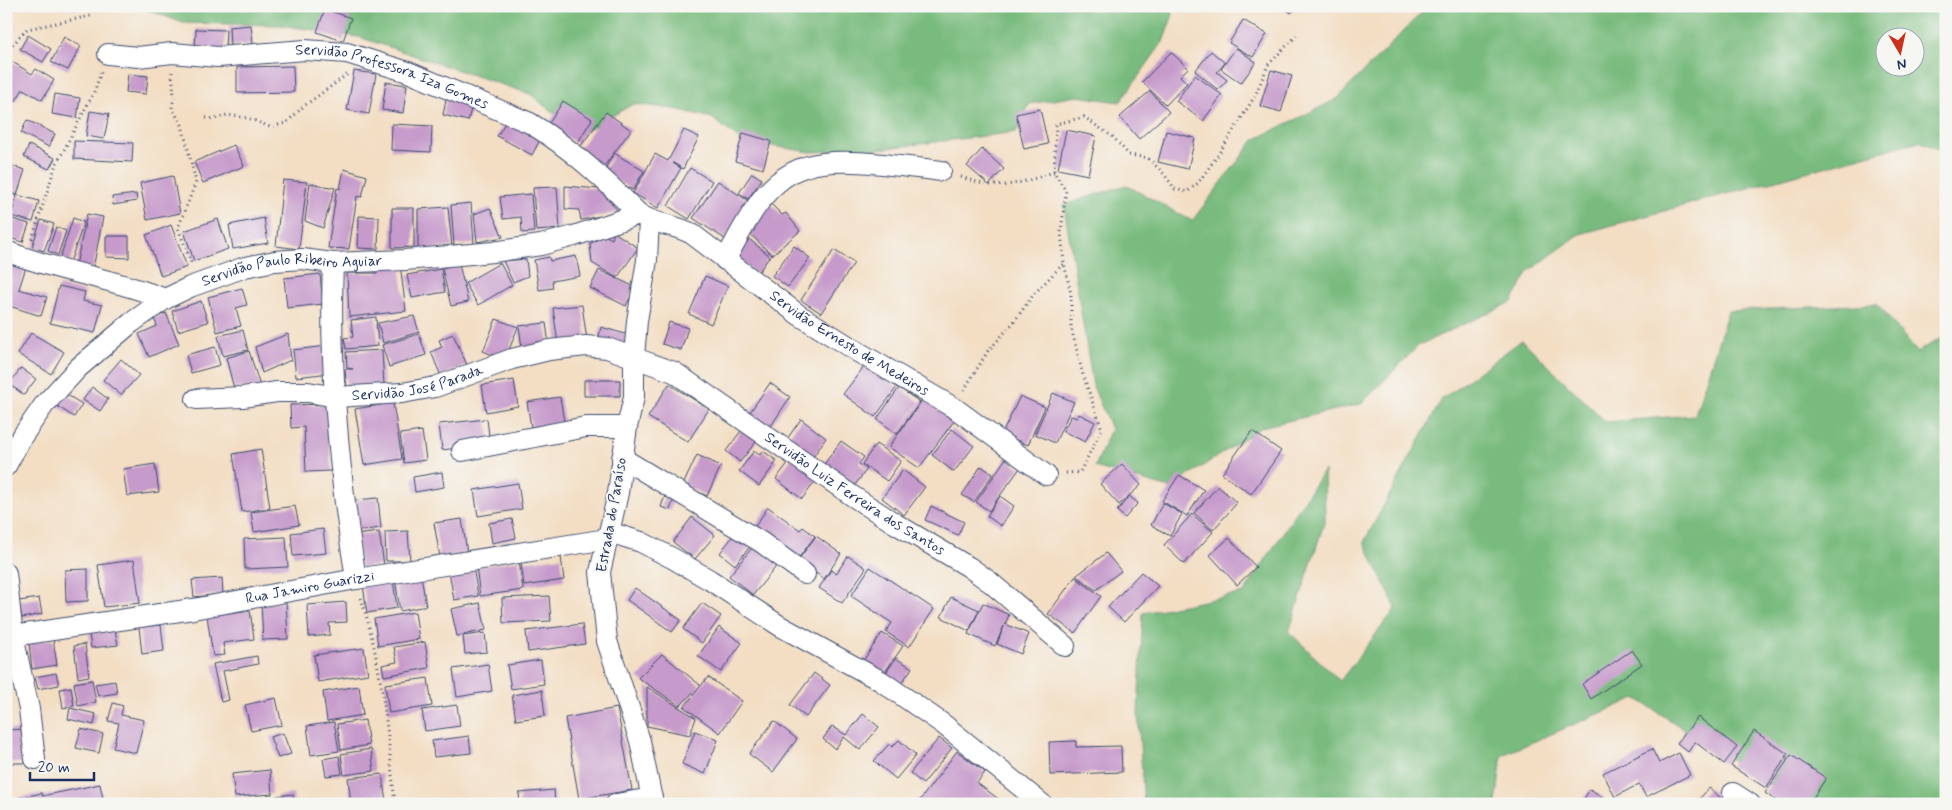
<svg xmlns="http://www.w3.org/2000/svg" width="1952" height="810" font-family="Mynerve,sans-serif">
<style>
.forest{fill:#79bb7e;stroke:#4a756e;fill-rule:evenodd}
.building{fill:#c69acb}
.lines{fill:none;stroke-linecap:round;stroke-linejoin:round}
.minor-casing{stroke:#3b496d;stroke-width:22}
.path{stroke:#3b496d;stroke-width:3;stroke-dasharray:1 4;stroke-linecap:butt}
.minor{stroke:#fff;stroke-width:20}
.labels{text-anchor:middle;dominant-baseline:central;stroke-width:4;stroke-linejoin:round;paint-order:stroke}
.street-label{font-size:15px;fill:#1b2f5e;stroke:#f6f6f2}
</style>
<rect width="100%" height="100%" fill="#f6f6f2"/>
<filter id="ink" filterUnits="userSpaceOnUse"><feTurbulence type="fractalNoise" baseFrequency=".02" numOctaves="2"/><feDisplacementMap in="SourceGraphic" scale="10" xChannelSelector="R" yChannelSelector="G"/><feConvolveMatrix kernelMatrix="1 2 1 2 8 2 1 2 1" color-interpolation-filters="sRGB"/></filter>
<filter id="wash" filterUnits="userSpaceOnUse"><feTurbulence type="fractalNoise" baseFrequency=".0096" numOctaves="4" result="noise"/><feDisplacementMap in="SourceGraphic" scale="20" xChannelSelector="R" yChannelSelector="G"/><feGaussianBlur stdDeviation="1.12" result="paint"/><feColorMatrix in="noise" values="0 0 0 0 0 0 0 0 0 0 0 0 0 0 0 0 0 1.4 0 .05"/><feComposite in="paint" operator="in"/></filter>
<g filter="url(#wash)">
<rect width="100%" height="100%" fill="#f3dec4"/>
<!-- forest -->
<path class="forest" d="M138,6H1169L1173,14L1163,42L1120,102L1077,96L1029,104L1016,132L871,150L810,152L742,141L712,118L675,109L633,104L580,134L530,94L359,37L281,25L183,23Z
M1428,6H1946V153L1919,141L1580,234L1529,271L1512,302L1419,345L1361,404L1261,427L1170,488L1095,467L1111,429L1093,386L1064,205L1126,185L1192,221L1254,140L1337,99ZM1884,38H1914V68H1884Z
M1877,304L1917,352L1943,337L1946,325V804H1800L1636,698L1502,755L1496,804H1144L1138,713L1143,613L1244,593L1324,470L1325,520L1289,632L1340,681L1396,608L1364,542L1442,399L1522,340L1606,422L1695,415L1728,311Z"/>
<g id="blocks">
<!-- building -->
<path class="building" d="M1281,6H1296L1291,13Z
M325,9L351,18L343,41L317,32Z
M6,17L10,38H6Z
M1243,20L1267,34L1253,57L1229,43Z
M251,25L253,44L230,46L229,27Z
M196,29L226,30L225,49L195,48Z
M28,35L51,49L43,62L20,49Z
M64,37L81,46L68,70L51,62Z
M1236,48L1256,62L1241,83L1221,69Z
M1211,51L1225,63L1217,72L1227,80L1218,90L1195,71Z
M1171,52L1188,68L1180,76L1187,83L1166,105L1142,82Z
M6,58L32,74L36,69L54,80L42,100L23,89L15,102L6,97Z
M293,66L294,92L237,93V67Z
M1271,70L1292,76L1281,112L1260,106Z
M354,71L376,74L369,114L347,110Z
M128,74L148,76L146,94L126,92Z
M1195,75L1222,95L1203,121L1176,101Z
M386,82L407,85L403,113L382,110Z
M1150,91L1169,112L1139,139L1120,117Z
M55,94L80,98L77,118L52,114Z
M447,95L473,101L468,121L443,115Z
M563,101L592,119L577,144L548,125Z
M1040,109L1048,144L1024,149L1016,114Z
M90,111L109,114L104,139L86,136Z
M606,112L631,130L602,169L577,151Z
M508,118L542,136L532,155L497,136Z
M27,120L55,134L49,147L21,133Z
M392,124L432,126L431,152L391,150Z
M684,130L699,137L683,169L673,163L681,168L658,208L633,193L655,154L668,161Z
M1066,130L1096,136L1088,175L1058,169Z
M1166,131L1195,138L1188,169L1158,162Z
M743,133L771,141L763,169L735,161Z
M74,141L133,143L132,162L74,159Z
M29,145L55,158L49,169L24,157Z
M234,145L244,166L203,183L194,162Z
M982,149L1004,169L989,185L967,166Z
M614,153L644,171L633,190L603,173Z
M6,164L25,170L17,195L6,192Z
M690,168L712,181L689,219L668,206Z
M344,169L367,176L362,197L357,196L349,249L328,248L337,188L340,189Z
M752,173L762,179L748,199L739,193Z
M173,176L180,213L147,220L140,183Z
M283,180L307,182L299,249L276,246Z
M718,181L750,202L725,239L693,218Z
M310,183L335,188L323,228L305,221Z
M565,186L599,189L619,212L581,220L579,210L565,209Z
M557,187L560,229L536,231L533,188Z
M136,194L137,201L113,205L112,197Z
M531,194L534,232L522,233L521,217L503,219L500,197Z
M17,195L39,201L33,222L11,216Z
M471,203L474,244L454,245L451,205Z
M771,204L782,215L786,213L800,231L772,255L746,230Z
M448,207L452,247L418,250V209Z
M392,208H414V247L392,248Z
M490,208L503,237L477,242L474,214Z
M87,214L103,217L93,269L76,265Z
M359,216L379,217L378,249L358,248Z
M10,218L29,224L23,242L6,237V230Z
M73,218L84,222L70,262L60,258Z
M264,218L268,243L233,249L229,225Z
M218,219L228,249L194,261L184,231Z
M41,220L54,224L44,251L32,247Z
M171,225L187,267L161,276L146,235Z
M56,227L66,231L58,255L48,251Z
M614,232L638,248L617,278L592,263L590,244L604,235L612,239Z
M744,235L770,256L757,274L732,256Z
M106,236H129V258L106,257Z
M794,246L810,258L788,287L772,276Z
M834,250L854,263L821,313L801,300Z
M576,256L580,276L552,281L553,288L539,290L534,260L549,257L550,261Z
M526,259L528,276L513,282L503,261Z
M6,261L26,267L19,289L47,297L41,316L6,305Z
M500,263L512,285L478,305L465,283Z
M376,264H400L406,311L349,317L347,273H378Z
M459,264L468,302L451,306L442,268Z
M441,269L445,292L412,298L407,275Z
M599,270L635,287L626,306L590,288Z
M320,274L323,304L287,308L284,278Z
M705,276L728,286L711,324L689,314Z
M59,286L85,292L83,301L102,305L95,333L50,323Z
M242,288L247,305L236,308L241,326L217,332L208,297Z
M201,301L208,322L178,331L172,311Z
M582,305L587,340L558,344L553,308Z
M166,313L179,344L149,357L139,334L157,326L154,318Z
M414,316L419,332L383,343L378,323Z
M376,317L378,346L346,349L344,338L353,337L351,320Z
M496,319L518,327L505,360L483,351Z
M669,322L688,328L681,350L662,344Z
M546,323L549,345L522,348L519,326Z
M601,327L632,336L629,348L598,340Z
M243,330L248,350L223,356L218,336Z
M31,333L64,352L51,374L18,354Z
M288,334L291,360L262,373L255,347Z
M419,334L426,355L389,367L382,345Z
M453,334L467,365L441,376L431,352L442,347L439,340Z
M327,346L330,373L296,377L293,350Z
M215,347L220,365L191,373L186,355Z
M382,350L384,386L347,389L345,369H353L347,368L346,352Z
M249,351L260,386L234,389L226,358Z
M121,359L139,375L121,395L103,380Z
M866,364L897,387L875,417L843,394Z
M21,368L36,379L24,395L9,384Z
M514,380L518,406L486,412L482,385Z
M584,380H620V396H584Z
M770,383L790,397L769,429L748,415Z
M669,384L709,409L688,442L648,417Z
M92,387L108,399L100,411L83,400Z
M899,388L920,402L897,434L877,419Z
M62,392L82,404L74,417L54,404Z
M1053,393L1074,402L1055,443L1035,434Z
M1020,396L1045,407L1028,445L1002,434Z
M560,397L564,422L531,427L527,402Z
M923,399L954,421L919,468L889,447Z
M393,403L402,459L364,465L355,409Z
M328,404L331,471L306,472L304,427L291,428L290,405Z
M1079,414L1095,422L1085,442L1063,431L1071,416L1077,418Z
M487,419L490,444L442,450L439,424Z
M801,419L826,438L813,457L787,439Z
M744,427L759,438L740,462L726,451Z
M952,429L974,446L954,472L932,455Z
M422,431L426,460L404,463L400,434Z
M1252,431L1281,451L1251,494L1222,474Z
M841,441L864,457L859,464L867,469L852,489L822,467Z
M876,444L901,461L887,481L862,464Z
M261,449L270,508L242,512L233,454Z
M754,451L760,455L763,451L777,461L759,486L739,471Z
M697,455L721,466L707,496L683,485Z
M792,458L818,478L802,499L776,479Z
M1006,458L1020,468L989,511L976,502Z
M155,464L159,492L127,496L123,469Z
M1122,464L1141,485L1119,505L1100,484Z
M981,466L993,474L974,502L962,495Z
M903,470L925,487L904,515L882,498Z
M442,472L444,487L415,492L413,477Z
M1179,475L1204,490L1187,516L1162,501Z
M518,483L522,509L478,516L474,490Z
M1218,486L1237,503L1213,530L1194,513Z
M667,490L676,493L670,510L661,507Z
M1000,496L1014,506L1001,526L987,516Z
M1129,496L1138,503L1125,518L1117,511Z
M378,498L381,528L358,531L355,500Z
M1163,503L1182,514L1170,536L1151,525Z
M295,506L299,525L254,532L251,512Z
M931,506L964,522L958,535L925,520Z
M768,507L800,530L803,527L815,536L795,563L752,531Z
M1192,514L1213,532L1184,564L1164,545Z
M692,517L715,535L695,559L673,542Z
M462,519L467,553L440,557L434,523Z
M512,519L516,538L492,543L489,523Z
M323,529L326,553L293,556L291,533Z
M408,531L410,561H386L385,532Z
M379,532L384,565L361,568L356,535Z
M736,532L752,544L735,565L720,553Z
M816,536L841,554L824,579L798,560Z
M286,537L288,567L245,569L244,539Z
M1229,538L1256,567L1237,585L1210,555Z
M756,543L779,563L753,595L729,576Z
M1106,553L1121,571L1096,590L1076,576Z
M848,556L866,568L842,603L819,588L831,570L836,574Z
M561,557L564,580L524,586L521,562Z
M134,560L140,603L104,607L98,565Z
M519,560L523,590L480,596L476,567Z
M473,567L478,596L454,600L449,571Z
M870,567L934,609L909,647L886,632L892,623L851,596Z
M88,569V601L66,602L65,570Z
M1141,572L1158,586L1124,622L1108,607Z
M421,575L426,606L400,611L395,579Z
M1075,577L1101,596L1075,633L1048,614Z
M222,578L223,594L194,597L192,580Z
M393,580L397,608L367,613L363,585Z
M635,588L681,620L672,632L627,600Z
M549,596L551,621L503,623L502,598Z
M951,597L979,610L969,631L941,617Z
M39,598L42,614L22,618L19,601Z
M286,602L288,639L263,640L261,604Z
M346,602L347,622L329,623L330,635L309,637L307,605Z
M480,603L486,630L457,636L451,609Z
M702,603L721,616L702,643L683,629Z
M983,603L1009,615L1005,624L1029,634L1021,654L997,644L1004,626L995,646L968,634Z
M250,610L254,639L223,643L225,655L213,656L207,616Z
M415,612L419,639L378,646L374,619Z
M582,624L585,644L528,652L526,631Z
M161,625L164,651L142,654L139,627Z
M719,627L742,643L721,672L698,656Z
M115,630L118,645L91,648L89,633Z
M485,633L487,652L465,654L463,636Z
M882,633L903,646L881,678L861,664Z
M53,639L57,665L32,669L29,643Z
M425,642L429,668L384,676L382,665L397,662L394,647Z
M85,644L89,676L78,678L74,646Z
M364,648L368,674L318,682L314,655Z
M1632,650L1642,664L1591,699L1582,684Z
M662,654L700,685L680,706L638,678Z
M257,656L258,664L223,671L229,700L221,702L213,664Z
M896,658L912,668L901,684L885,674Z
M541,660L544,684L511,689L507,665Z
M488,664L492,691L457,697L453,669Z
M6,665L13,681L6,683Z
M56,673L59,685L38,689L35,677Z
M814,673L830,685L806,717L790,705Z
M708,677L742,701L720,733L684,707Z
M428,678L432,706L389,713L385,684Z
M92,680L96,702L78,706L74,683Z
M115,681L117,693L98,696L95,684Z
M359,686L363,715L327,721L323,692Z
M71,687L74,706L63,708L60,689Z
M647,687L696,718L690,735L647,726Z
M542,690L545,716L516,720L512,695Z
M276,698L282,725L251,731L245,705Z
M113,703L123,706L121,715L144,720L136,753L113,748L119,723L108,721Z
M457,705L460,726L425,731L422,710Z
M70,708L96,714L94,725L68,719Z
M617,708L632,790L579,799L565,718Z
M863,714L879,727L860,750L844,737L835,749L823,739L832,726L846,735Z
M1698,717L1737,747L1724,764L1695,742L1688,752L1677,743Z
M365,720L369,745L341,750L337,724Z
M774,721L797,739L773,772L749,754Z
M334,722L339,751L311,755L307,726Z
M26,729L27,763H6V730Z
M81,729L103,734L99,753L76,748Z
M695,731L718,740L705,774L682,764Z
M1754,731L1788,754L1766,788L1731,766Z
M283,733L291,754L278,758L270,737Z
M469,736L471,753L434,757L432,741Z
M939,738L952,748L923,784L910,773Z
M899,740L916,755L896,779L874,761L889,744L892,747Z
M1076,741V747L1121,746L1122,772L1050,775L1049,742Z
M371,749L374,771L344,775L341,754Z
M1652,749L1659,763L1679,753L1690,775L1646,797L1639,784L1615,797L1603,773Z
M957,751L985,772L977,783L1004,803L1003,804H917Z
M1791,755L1826,778L1809,804H1781L1765,793Z
M339,756L342,774L326,776L323,759Z
M270,770L272,794L235,797L232,774Z
M382,774L386,801L351,804L348,778Z
M100,784L104,804H19L18,798L42,793V796Z
M1709,788L1728,804H1695Z
M1590,789L1604,798L1600,804H1581Z
M554,790L555,804H520L519,793Z
M293,794L294,804H278L277,796Z"/>
</g>
</g>
<g filter="url(#ink)">
<use href="#blocks" fill-opacity="0" stroke="#3b496d" stroke-width="1"/>
<g class="lines">
<!-- minor casing -->
<g class="minor-casing">
<g id="minor">
<path id="s1" d="M108,54L138,57L172,53L218,57L305,50L347,53L408,72L530,123C571,148 606,181 639,214"/>
<path d="M649,220L647,260L637,321L634,357V397L627,427L618,493L600,572L607,641L640,741L653,804"/>
<path d="M6,251C58,272 114,278 165,299"/>
<path d="M725,260C735,243 744,224 756,207C767,190 785,173 805,167C838,155 905,167 941,171"/>
<path d="M333,263C329,367 339,475 356,579"/>
<path id="s2" d="M196,399L243,397L277,392H308L336,397L402,393L435,387L512,359L549,350L586,346L607,348L674,372L854,497L896,524L969,567L990,582L1065,646"/>
<path d="M462,451L586,427H627"/>
<path d="M622,458L761,542L805,574"/>
<path id="s3" d="M6,466L21,438L44,405L78,368L131,323L165,299L190,287L245,267L275,261L302,259L333,263L405,260L493,252L541,245L574,236L639,214C655,225 675,224 692,234L799,315L858,352L956,409L1046,475"/>
<path d="M609,532L641,542L674,559L710,580L780,626L881,681L943,724L1042,804"/>
<path d="M6,573L13,636L29,709L35,759"/>
<path id="s4" d="M6,637L193,609L356,579L607,539"/>
<path d="M1733,793L1750,804"/>
<path d="M616,804L652,798"/>
</g>
</g>
<!-- path -->
<path class="path" d="M6,52L27,29L91,16
M172,72L174,96L172,108L182,125L196,182L178,228L192,265
M206,118L215,119L227,115L248,118L270,127L286,123L304,106L348,74
M961,177C971,180 982,185 992,185C1013,187 1035,178 1054,172
M32,239L55,167L95,90L101,72
M964,390L988,351L1013,323L1034,294L1064,263
M1066,473L1080,472L1102,429L1083,375L1071,327V294L1064,263L1061,232L1066,191L1054,172L1056,124L1084,117L1113,137L1129,155L1148,158L1164,174L1175,189L1187,192L1198,183L1218,155L1255,96L1268,65L1299,33
M361,598C382,664 388,735 395,804"/>
<!-- minor -->
<use href="#minor" class="minor"/>
</g>
</g>
<g class="labels">
<!-- street labels -->
<g class="street-label">
<text stroke="none"><textPath href="#s1" startOffset="289">Servidão Professora Iza Gomes</textPath></text>
<text stroke="none"><textPath href="#s3" startOffset="366">Servidão Paulo Ribeiro Aguiar</textPath></text>
<text stroke="none"><textPath href="#s3" startOffset="969">Servidão Ernesto de Medeiros</textPath></text>
<text stroke="none"><textPath href="#s2" startOffset="224">Servidão José Parada</textPath></text>
<text stroke="none"><textPath href="#s2" startOffset="708">Servidão Luiz Ferreira dos Santos</textPath></text>
<text transform="translate(612 515) rotate(-80)">Estrada do Paraíso</text>
<text stroke="none"><textPath href="#s4" startOffset="308">Rua Jamiro Guarizzi</textPath></text>
</g>
</g>
<!-- margin -->
<rect width="1952" height="810" fill="none" stroke="#f6f6f2" stroke-width="25"/>
<!-- north arrow -->
<g transform="translate(1900 52) rotate(171)"><circle r="24" fill="#f6f6f2" stroke="#9ea6b7"/>
<path d="M0-4L9 19L0 12L-9 19Z" fill="#c8321e"/>
<text y="-8" font-size="14" font-weight="bold" text-anchor="middle" fill="#1b2f5e">N</text>
</g>
<!-- scale -->
<path d="M30 772v8h64v-8" fill="none" stroke="#1b2f5e" stroke-width="2.5"/>
<text x="38" y="772" font-size="15" fill="#1b2f5e" stroke="#f6f6f2" stroke-width="4" paint-order="stroke">20 m</text>
</svg>
